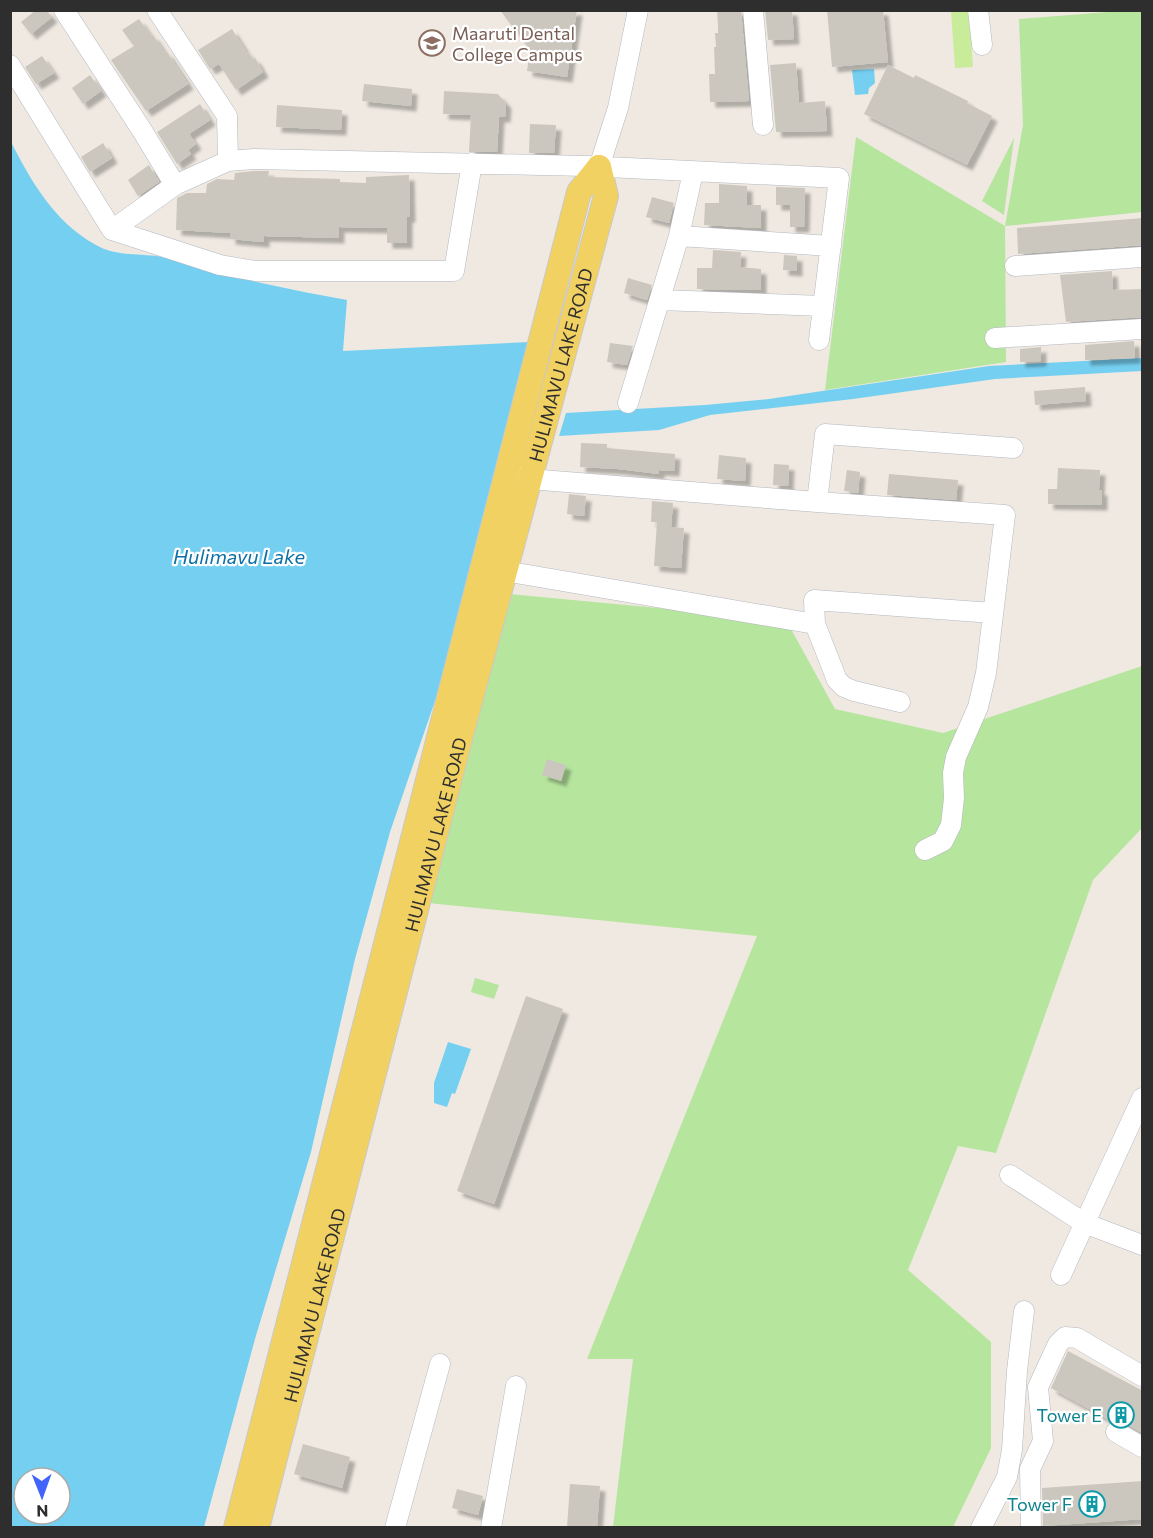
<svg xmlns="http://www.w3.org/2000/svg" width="1153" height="1538" font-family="Commissioner,sans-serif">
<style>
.green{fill:#b6e59e}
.pitch{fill:#c9ec9a}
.water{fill:#75cff0;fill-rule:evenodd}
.building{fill:#cbc7bf;filter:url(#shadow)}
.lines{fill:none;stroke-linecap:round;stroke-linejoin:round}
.minor-casing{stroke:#b4b7c1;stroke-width:21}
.major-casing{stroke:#c9c9c9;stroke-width:26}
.minor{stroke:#fff;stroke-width:20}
.major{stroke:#f2d163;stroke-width:24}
.labels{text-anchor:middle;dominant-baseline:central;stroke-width:4.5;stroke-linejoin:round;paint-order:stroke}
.education-label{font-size:18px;fill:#785e54;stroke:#fff;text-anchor:start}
.street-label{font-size:18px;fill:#2e2e2e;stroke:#fff}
.culture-label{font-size:18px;fill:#0d838f;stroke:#fff;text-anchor:end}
.water-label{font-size:20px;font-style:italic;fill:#0d6fa3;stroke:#fff}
</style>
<defs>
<filter id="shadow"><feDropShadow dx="5.5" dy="5.5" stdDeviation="1.5" flood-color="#0004"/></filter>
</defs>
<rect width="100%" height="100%" fill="#efe9e1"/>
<!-- green -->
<path class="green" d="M1121,11H1142V212L1005,226L1006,362L825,390L856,137L1005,226L1023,125L1019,19Z
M1014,138L1004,215L982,201Z
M509,594L786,620L835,709L943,733L1142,666V828L1093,880L996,1153L958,1146L908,1270L991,1342V1448L953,1527H613L633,1359H587L757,936L428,903Z
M475,978L499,985L494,999L471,992Z"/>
<!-- pitch -->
<path class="pitch" d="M951,11H969L973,67L955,68Z"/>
<!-- water -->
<path class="water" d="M874,69L875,83L869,88L868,94L855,95L852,70Z
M10,140C31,181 54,222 96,245C116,257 142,253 163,257C198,265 231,276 266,284C293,290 320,295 347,300L343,351L530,342L447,666L390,832L355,959L311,1152L255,1339L204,1527H11ZM24,1478H60V1514H24Z
M1142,358V371L995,379L853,399L710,415L659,430L559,436L566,413L705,405L769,399L989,366Z
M448,1042L471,1049L455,1094L452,1093L447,1107L434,1103V1083Z"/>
<!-- building -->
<path class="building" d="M36,10H46L52,17L31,34L21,22Z
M500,10H577L567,77L527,71L530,50Z
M717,10H741L749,101L710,102L709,74H715L714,47H716L715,33H718V27Z
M765,10H792L794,39L768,40Z
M827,10H883L888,62L832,67Z
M139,19L151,36L153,35L165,53L167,52L188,84L146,111L111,60L134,46L122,30Z
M232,29L247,53L248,52L253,59L255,58L263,72L236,90L219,64L210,69L198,50Z
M42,56L54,73L36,84L25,67Z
M796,63L799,103L825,101L827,131L776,132L770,65Z
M888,65L914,78L915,75L968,101L967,103L992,116L967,165L864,114Z
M90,75L101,91L83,104L72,88Z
M364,84L412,89L411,106L362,101Z
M444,91L498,94L503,100L506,103L505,117H499L497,152H469L471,115L443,114Z
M200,104L210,120L189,134L196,144L188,150L191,154L177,164L157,132Z
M277,105L342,110L341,130L276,127Z
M530,124L556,125L554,153H529Z
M103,143L112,158L90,172L81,157Z
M149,165L159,182L138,196L128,180Z
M254,171H269L268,177L340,179V182L366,183V177L409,175L410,217H407V243H387V228L339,227V238L264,236V242L230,239V233L176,230L177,198L187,193H206L207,184L217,179L234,180L235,173Z
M719,184L747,186V205H761V228L704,225L705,203H719Z
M776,187L805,188L804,227H790V205H776Z
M652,197L674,203L669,223L646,217Z
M1143,218V245L1018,254L1017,228Z
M713,250L741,252L740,267L761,269V290L697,289V268H712Z
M784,255L797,256V271L783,270Z
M1112,271L1113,290L1143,289V317L1066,322L1060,275Z
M628,278L652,285L647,300L624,293Z
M1134,341L1135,358L1085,360V345Z
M610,343L633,346L627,365L607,362Z
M1041,347V361L1020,362V349Z
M1085,387L1086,401L1035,405L1034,391Z
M581,443L607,444V448L675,454L674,471L659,470V474L618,469L580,467Z
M719,455L746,458L745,481L717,479Z
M774,464L789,465L788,486L773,485Z
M1058,468L1100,470L1099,490H1102V505L1048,504V489H1057Z
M847,470L860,472L858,493L844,491Z
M889,474L958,480L956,500L887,495Z
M569,494L586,496L584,516L567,514Z
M652,501L673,503L671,527L684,528L681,568L654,566L657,522H651Z
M547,759L566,765L561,781L542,775Z
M526,996L563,1009L494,1204L457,1191Z
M1068,1351L1143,1391V1433L1121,1421H1111L1051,1388Z
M303,1444L350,1457L342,1488L294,1474Z
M1143,1481V1519L1043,1526L1042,1488Z
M570,1484L600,1486L597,1527H567Z
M457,1489L483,1496L478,1515L452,1508Z"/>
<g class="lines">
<!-- minor casing -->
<g class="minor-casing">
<path id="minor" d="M64,10L143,132L175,185
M157,10L227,116L228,161
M753,10L763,125
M978,10L982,45
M10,65L112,230L175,185L228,161L254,159L586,166L839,178L819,340
M599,167L618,108L638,10
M112,230L220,265L255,271H454L472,163
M679,236L831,246
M1015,266L1142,257
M660,300L823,306
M995,338L1142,329
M628,403L679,236L693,172
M516,475L529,479L817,502L1005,515L986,673L978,707L956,757L953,773L954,798L951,825L943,841L925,850
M817,502L825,434L1013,448
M504,571L815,624
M900,702L854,691L844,687L837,680L815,624L814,600L993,613
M1010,1175L1084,1223L1142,1245
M1061,1275L1142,1098
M1116,1432L1142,1447
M395,1528L440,1364
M491,1528L516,1386
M981,1528L1007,1477L1012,1450L1017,1371L1024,1311
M1031,1528L1030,1469L1043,1441L1038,1387L1058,1344L1065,1337L1077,1338L1142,1376"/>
</g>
<!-- major casing -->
<g class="major-casing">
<g id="major">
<path d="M236,1528L579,192L599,167"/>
<path id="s1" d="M257,1528L461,735L606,196L599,167"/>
</g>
</g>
<!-- minor -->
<use href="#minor" class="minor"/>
<!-- major -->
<use href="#major" class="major"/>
</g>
<!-- icons -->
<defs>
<g id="university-ring" transform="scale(1.35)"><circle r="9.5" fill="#fff" stroke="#8d6e63" stroke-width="1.5"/><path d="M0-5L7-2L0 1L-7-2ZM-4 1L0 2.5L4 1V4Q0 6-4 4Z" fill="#8d6e63"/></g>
<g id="building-ring" transform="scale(1.35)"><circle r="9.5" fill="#fff" stroke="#0f9aa8" stroke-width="1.5"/><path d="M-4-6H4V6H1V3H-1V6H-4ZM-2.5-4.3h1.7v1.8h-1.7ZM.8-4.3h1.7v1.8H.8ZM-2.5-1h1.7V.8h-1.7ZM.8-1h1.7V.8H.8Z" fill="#0f9aa8"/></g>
</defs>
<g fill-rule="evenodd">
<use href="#university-ring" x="432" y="43"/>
<use href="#building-ring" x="1121" y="1415"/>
<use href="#building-ring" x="1092" y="1504"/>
</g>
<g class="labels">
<!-- education labels -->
<g class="education-label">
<text x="452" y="33">Maaruti Dental<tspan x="452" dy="21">College Campus</tspan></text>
</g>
<!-- street labels -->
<g class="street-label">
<text stroke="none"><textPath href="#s1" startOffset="1202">HULIMAVU LAKE ROAD</textPath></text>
<text stroke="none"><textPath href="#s1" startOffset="716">HULIMAVU LAKE ROAD</textPath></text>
<text stroke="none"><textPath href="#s1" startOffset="230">HULIMAVU LAKE ROAD</textPath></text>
</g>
<!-- culture labels -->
<g class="culture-label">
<text x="1102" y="1415">Tower E</text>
<text x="1072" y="1504">Tower F</text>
</g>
<!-- water labels -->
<g class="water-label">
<text x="239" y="556">Hulimavu Lake</text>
</g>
</g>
<!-- border -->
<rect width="1153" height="1538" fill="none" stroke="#2e2e2e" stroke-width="24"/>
<!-- north arrow -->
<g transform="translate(42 1496) rotate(179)"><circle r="28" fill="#ffffff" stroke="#ababab" stroke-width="1.5"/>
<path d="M0-4.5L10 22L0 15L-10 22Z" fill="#4264fb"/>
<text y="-9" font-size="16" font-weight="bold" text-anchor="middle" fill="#2e2e2e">N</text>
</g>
</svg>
